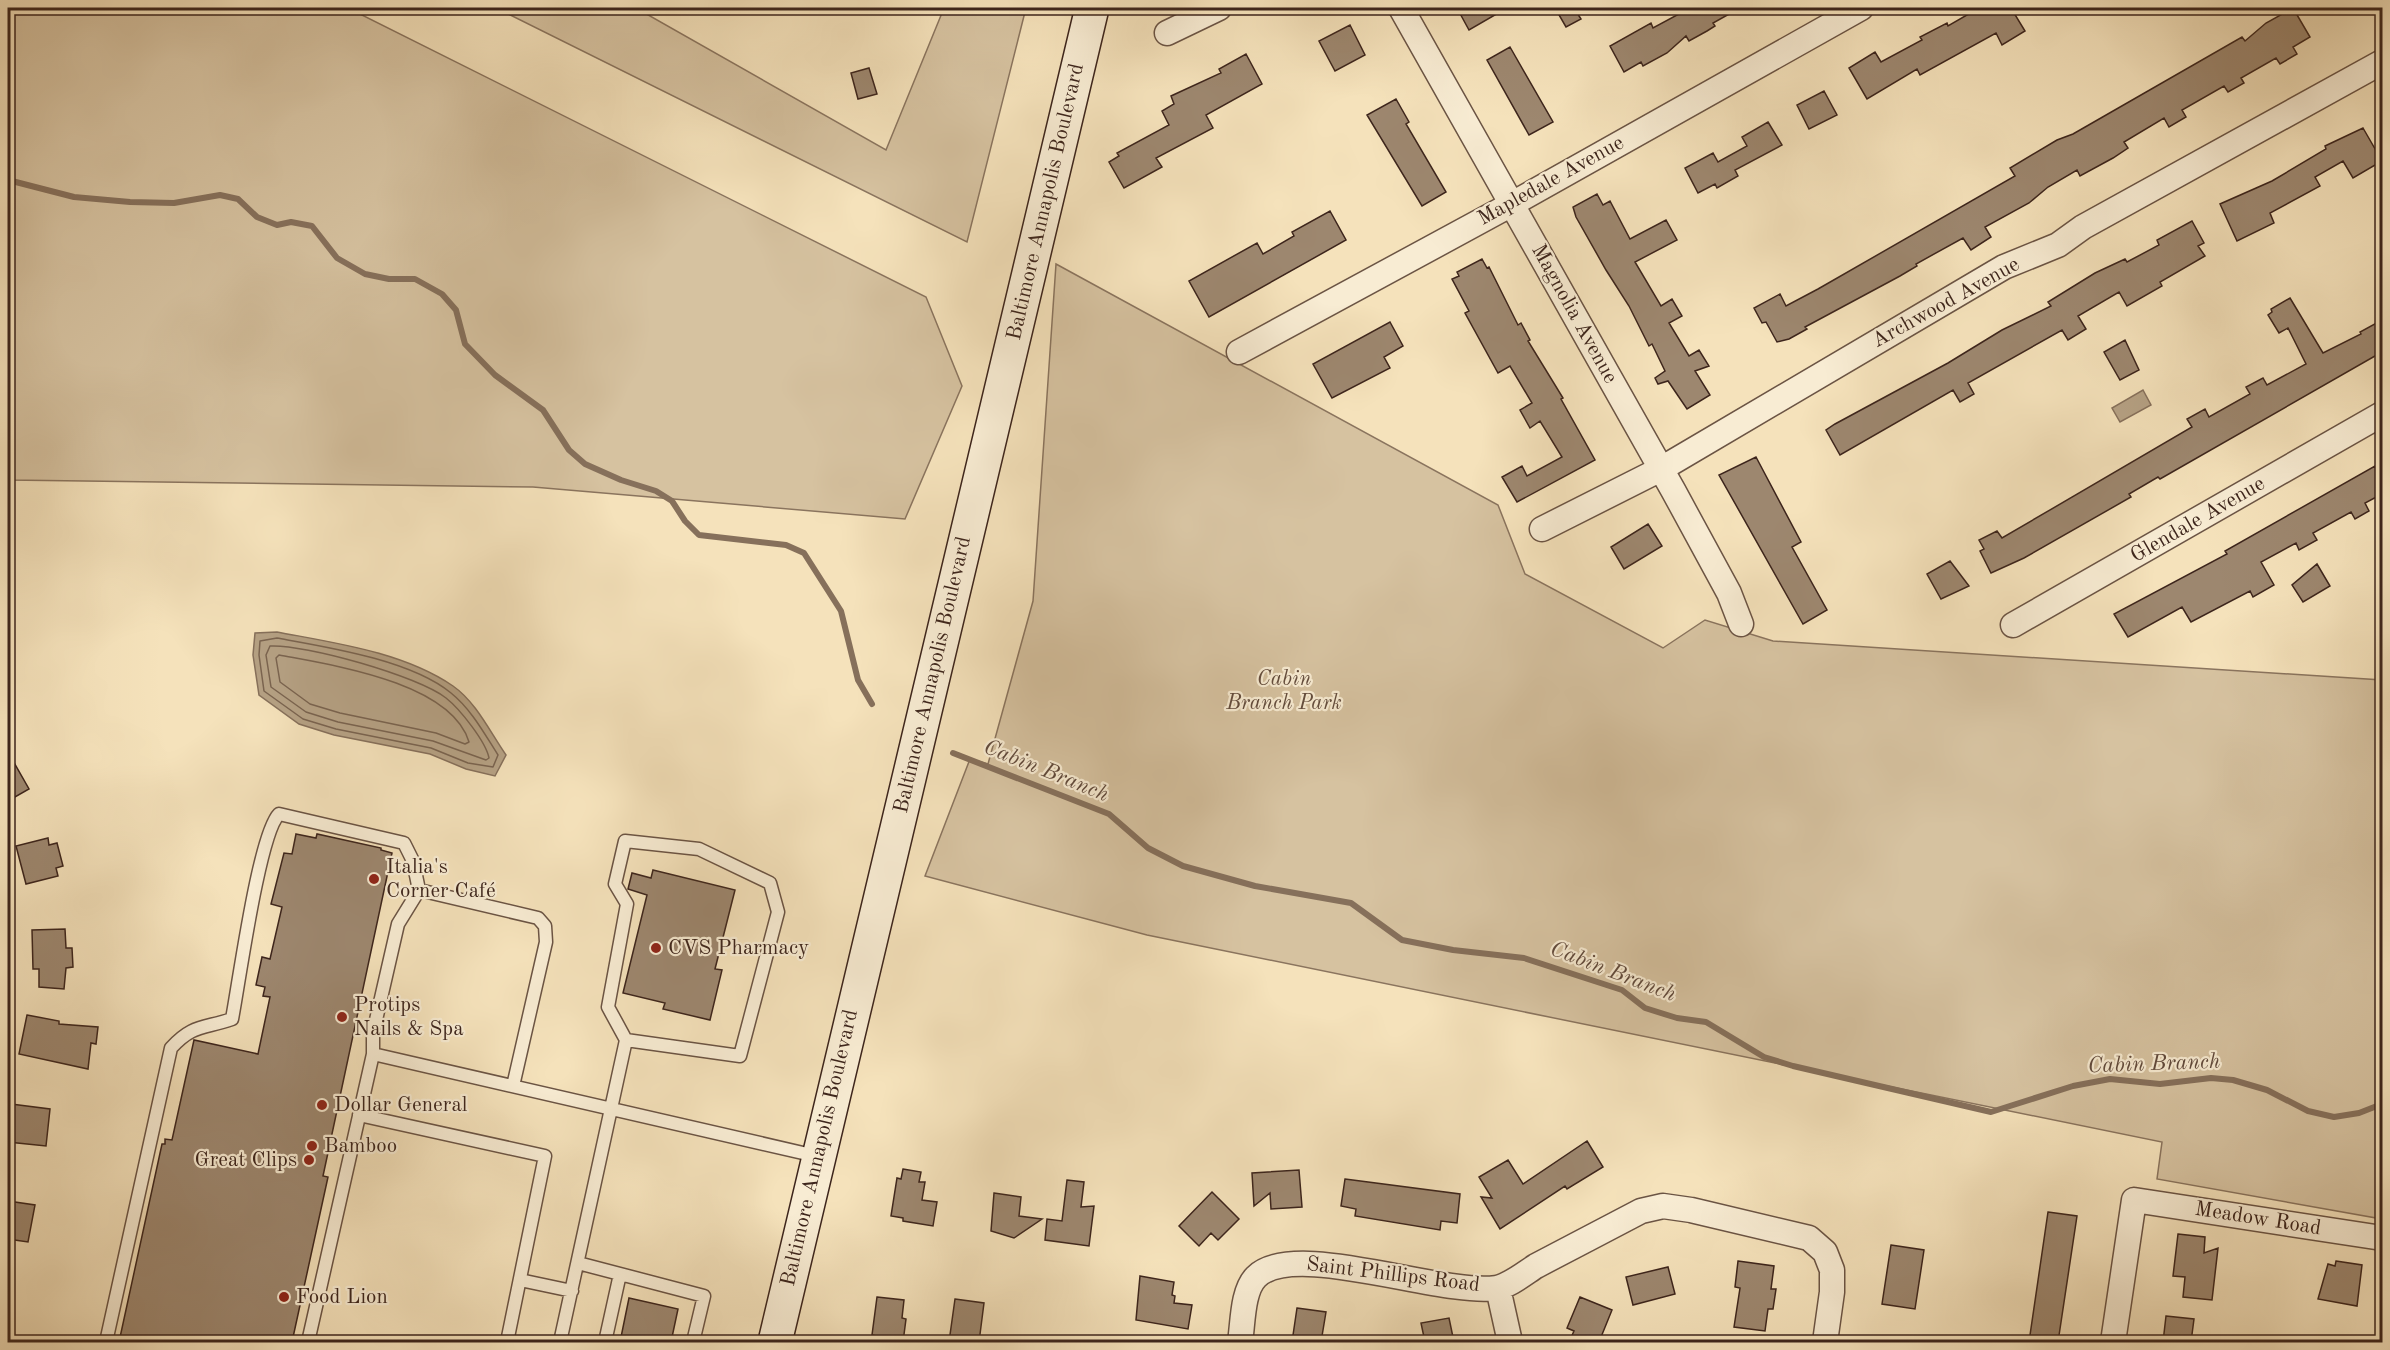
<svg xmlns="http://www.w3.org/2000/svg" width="2390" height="1350" font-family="'Old Standard TT',serif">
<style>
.green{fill:#d6c2a0;stroke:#8a745e;stroke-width:1.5}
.water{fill:#b6a285;stroke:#86705b;stroke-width:1.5}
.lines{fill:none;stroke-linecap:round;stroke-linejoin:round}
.shore{stroke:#7a6450;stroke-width:1.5}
.stream{stroke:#86705b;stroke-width:6}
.building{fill:#9d876f;stroke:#3d251c;stroke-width:1.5}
.lane-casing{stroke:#6b5444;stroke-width:15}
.street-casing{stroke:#6b5444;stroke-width:27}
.secondary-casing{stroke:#3d251c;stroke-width:36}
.lane{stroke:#f8ecd3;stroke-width:12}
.street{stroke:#f8ecd3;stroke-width:24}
.secondary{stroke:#f8ecd3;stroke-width:33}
.poi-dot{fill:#8f2418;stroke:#f8ecd3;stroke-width:2}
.labels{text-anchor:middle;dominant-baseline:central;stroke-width:4.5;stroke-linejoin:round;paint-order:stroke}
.street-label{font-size:21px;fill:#3d251c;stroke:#f8ecd3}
.park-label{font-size:21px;font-style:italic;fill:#634c3d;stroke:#f8ecd3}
.poi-label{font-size:21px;fill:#3d251c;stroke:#f8ecd3;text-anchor:start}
.water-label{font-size:22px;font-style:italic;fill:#614a3c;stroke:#f8ecd3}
</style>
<rect width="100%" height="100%" fill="#f5e2bb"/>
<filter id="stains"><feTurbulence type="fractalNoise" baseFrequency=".00333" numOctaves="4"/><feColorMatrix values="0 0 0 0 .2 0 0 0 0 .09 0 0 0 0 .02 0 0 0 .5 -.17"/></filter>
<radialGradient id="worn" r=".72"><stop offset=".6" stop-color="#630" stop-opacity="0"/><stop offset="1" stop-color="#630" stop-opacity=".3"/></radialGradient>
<!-- green -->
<path class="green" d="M8,8H348L926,297L962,386L905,519L533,487L8,480Z
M496,8H636L886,150L944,8H1026L967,242Z
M1056,264L1498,505L1525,574L1663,648L1705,620L1773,641L2382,680V1219L2157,1179L2162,1142L1147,935L925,876L970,759L988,764L1033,601Z"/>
<!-- water -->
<path class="water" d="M2143,390L2151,405L2120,422L2112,408Z
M277,632C335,643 403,652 453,686C476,702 490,732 506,755L495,776L466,769L430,754L334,735L299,724L259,695L253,655L255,633Z"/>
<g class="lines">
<!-- shore -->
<path class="shore" d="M277,638C327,647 411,660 451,693C471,709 484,733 498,755L493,767L468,763L431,748L336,729L303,719L264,691L259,655L260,641Z
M270,646C305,644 418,676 446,698C460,709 486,742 489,758L486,760L433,741L338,722L306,712L271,687L266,655Z
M279,655C331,665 451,682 469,742L465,744L436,733L340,713L310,704L280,682L276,658Z"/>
<!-- stream -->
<path class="stream" d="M8,180L74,197L130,202L174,203L220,195L238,199L257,217L277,225L291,222L312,226L337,258L365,274L389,279H415L442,294L456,310L465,344L495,375L543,410L569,450L585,464L621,480L656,491L672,501L685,521L699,535L786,545L804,553L841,611L858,680L872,704
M953,753L1109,814L1148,848L1183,866L1255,886L1351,903L1402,940L1453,950L1524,958L1622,990L1645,1008L1677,1018L1706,1022L1764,1057L1793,1066L1991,1112L2073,1086L2110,1079L2160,1084L2211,1078L2233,1080L2267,1090L2308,1111L2334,1117L2359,1113L2382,1104"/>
</g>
<!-- building -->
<path class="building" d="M1457,8H1507L1469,30Z
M1555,8H1574L1581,19L1566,27Z
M1690,8H1740L1713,23L1715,26L1707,31L1689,41L1686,36L1667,53L1643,66L1641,62L1624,72L1610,46L1651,23L1653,28Z
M1979,8H2011L2025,31L2002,45L1996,33L1920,75L1917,69L1867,99L1849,68L1875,52L1881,62L1922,40L1920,37L1947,23L1948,26Z
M2293,8L2310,37L2293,47L2297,54L2280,64L2276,58L2241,78L2244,83L2228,92L2224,86L2182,110L2186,117L2169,127L2164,118L2124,142L2128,148L2113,158L2080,176L2077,170L2048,187L2029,203L1985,227L1991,237L1971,250L1963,238L1916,264L1917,266L1900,276L1805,327L1807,329L1789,339L1777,342L1766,322L1762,323L1754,308L1780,294L1786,306L1818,289L2015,176L2010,168L2057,140L2073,134L2242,37L2245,41L2266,23Z
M1350,25L1365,55L1335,71L1319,41Z
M1510,47L1553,122L1529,135L1487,60Z
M1246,54L1262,84L1206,115L1213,128L1156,158L1162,167L1124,188L1109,162L1119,156L1117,153L1169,125L1162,111L1174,104L1171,96L1221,73L1219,69Z
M869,68L877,94L858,99L851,73Z
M1824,91L1837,115L1809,129L1797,105Z
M1396,99L1409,122L1406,124L1446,192L1422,206L1367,115Z
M1768,122L1782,145L1735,170L1738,176L1717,188L1715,184L1698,193L1685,168L1713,153L1718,162L1747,146L1742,137Z
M2363,128L2382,161L2353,178L2343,161L2315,177L2320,186L2270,213L2274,223L2237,241L2220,204L2272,181L2326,149L2325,146Z
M1597,194L1603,205L1610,201L1630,239L1666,220L1677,240L1635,262L1661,306L1672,299L1682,316L1669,323L1689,356L1699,350L1709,366L1695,371L1710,395L1687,409L1668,381L1658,384L1655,378L1665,371L1652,344L1649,346L1629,306L1606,270L1576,217L1573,207Z
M1330,211L1346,240L1209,317L1189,281L1257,243L1263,254L1294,236L1292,232Z
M2192,221L2204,243L2198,246L2205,256L2160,282L2162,286L2127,306L2119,292L2078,316L2086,329L2068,340L2062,330L1968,383L1974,394L1960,402L1953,390L1840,455L1826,430L1835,424L1948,363L2002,330L2051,306L2048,302L2095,273L2125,259L2127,262L2159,245L2157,240Z
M1482,259L1487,268L1489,267L1518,325L1521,323L1530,340L1528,341L1563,398L1561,399L1595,460L1517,502L1502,477L1522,466L1527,476L1562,457L1540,421L1530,428L1520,410L1532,403L1510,366L1498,373L1465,313L1469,311L1452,279L1459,276L1457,272Z
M2290,298L2323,353L2361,334L2360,332L2382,320V352L2160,479L2158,477L2129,494L2131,497L2024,558L1991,573L1980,551L1984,549L1979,540L1997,531L2002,538L2192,427L2187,419L2205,409L2209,417L2250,394L2246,387L2263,378L2267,385L2306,364L2288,328L2279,333L2268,315L2272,312L2271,309Z
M1390,322L1403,346L1384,357L1390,368L1332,398L1313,364Z
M2125,340L2139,370L2120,380L2104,352Z
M1756,457L1801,542L1792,547L1827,610L1803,624L1719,475Z
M2375,466L2382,479V494L2365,503L2369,511L2355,519L2351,512L2313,533L2317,540L2299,550L2296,543L2261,562L2274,585L2253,597L2250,591L2191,622L2182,607L2128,637L2114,614L2227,554L2225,551Z
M1648,524L1662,546L1624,569L1611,547Z
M1950,561L1969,586L1941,599L1927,574Z
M2317,564L2330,586L2303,602L2292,585Z
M8,752L29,789L8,801Z
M296,834L316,838L317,834L381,848V850L392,853L323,1176L328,1177L292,1342H119L162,1144H165V1139L172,1140L194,1040L258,1054L270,997L263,996L265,987L256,985L262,957L270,959L282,907L271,904L284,853L292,854Z
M48,838L49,845L57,843L63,866L56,868L58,876L26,884L16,846Z
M653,870L735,890L715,969L722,970L710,1020L663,1009L665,1003L623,993L647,895L628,889L632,873L651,878Z
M65,929L66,948H72L73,967L66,968L64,989L39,987V969H33L32,930Z
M27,1015L59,1021V1024L98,1027L96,1044L91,1043L88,1069L19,1054Z
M11,1104L50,1109L46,1146L8,1142Z
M1587,1141L1603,1167L1567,1189L1565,1186L1500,1229L1481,1197L1492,1198L1479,1177L1508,1160L1523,1184Z
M903,1169L921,1172L919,1182H925L922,1200L937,1202L933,1226L903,1221V1218L891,1216L897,1178L901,1179Z
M1299,1170L1302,1207L1271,1209L1270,1193L1254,1206L1252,1173Z
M1345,1179L1460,1194L1457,1223L1441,1221L1440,1230L1355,1216L1356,1209L1341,1206Z
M1067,1180L1084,1182L1081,1207L1094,1206L1089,1246L1045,1240L1047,1219L1062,1221Z
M1212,1192L1239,1219L1218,1240L1211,1233L1199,1246L1179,1226Z
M994,1193L1021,1197L1019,1216L1042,1219L1014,1238L991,1231Z
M8,1201L35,1205L28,1242L8,1239Z
M2048,1212L2077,1216L2058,1342H2029Z
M2178,1234L2205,1237L2204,1253L2218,1248L2212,1300L2183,1297L2185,1277L2173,1276Z
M1891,1245L1924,1250L1915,1309L1882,1304Z
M1738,1261L1774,1266L1771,1289H1776L1773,1309H1768L1765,1331L1734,1327L1740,1288L1735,1287Z
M2336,1261L2362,1265L2357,1306L2318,1299L2328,1264L2335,1266Z
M1668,1267L1675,1294L1633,1305L1626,1277Z
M1140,1276L1174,1282L1172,1295L1175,1296L1174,1303L1192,1305L1188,1329L1136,1320Z
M877,1297L904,1300L902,1318L906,1319L903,1342L872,1335Z
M1580,1297L1612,1310L1599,1342H1569L1574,1331L1567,1328Z
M629,1298L678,1309L671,1342H620Z
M955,1299L984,1303L979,1342H949Z
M1297,1308L1326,1312L1321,1342H1292Z
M2166,1316L2194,1319L2191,1342H2163Z
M1449,1318L1454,1342H1425L1421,1323Z"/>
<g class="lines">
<!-- lane casing -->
<g class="lane-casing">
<path id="lane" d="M373,1054L816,1156
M359,1115L545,1156L507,1342
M578,1263L704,1296L693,1342
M520,1280L572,1291
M106,1342L171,1048C193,1024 203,1029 232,1019C239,983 259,834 279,814L404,843L413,861L419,890L538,918L545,926L546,942L513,1086
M308,1342L373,1054V1033L398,924L419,890
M560,1342L626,1040L608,1007L627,904L615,884L625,841L699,849L770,883L778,912L740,1056L626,1040
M605,1342L620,1274"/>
</g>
<!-- street casing -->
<g class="street-casing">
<path id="street" d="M1401,8L1673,490L1729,593L1741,624
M1167,33L1219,8
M1239,352L1512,204L1861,8
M1542,529L1661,469L2004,267L2058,245L2083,227L2382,62
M2013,625L2382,414
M1498,1288L1510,1342
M1240,1342C1243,1324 1242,1291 1256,1277C1293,1239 1441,1296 1496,1288C1509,1286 1525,1273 1536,1266C1571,1248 1606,1229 1641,1211L1663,1206L1691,1210L1809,1238L1825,1252L1832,1270V1292L1825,1342
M2113,1342L2134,1200L2382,1238"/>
</g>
<!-- secondary casing -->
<g class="secondary-casing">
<path id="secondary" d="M775,1342L1092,8"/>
</g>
<!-- lane -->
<use href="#lane" class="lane"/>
<!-- street -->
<use href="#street" class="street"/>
<!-- secondary -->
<use href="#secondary" class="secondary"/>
</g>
<!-- markers -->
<g class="poi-dot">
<circle cx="374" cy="879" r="6"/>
<circle cx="656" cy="948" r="6"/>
<circle cx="342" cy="1017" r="6"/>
<circle cx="322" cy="1105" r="6"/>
<circle cx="312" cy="1146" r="6"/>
<circle cx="309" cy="1160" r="6"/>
<circle cx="284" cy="1297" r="6"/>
</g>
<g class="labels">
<!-- street labels -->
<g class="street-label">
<text transform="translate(1551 181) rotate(-29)">Mapledale Avenue</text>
<text transform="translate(1046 202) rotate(-77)">Baltimore Annapolis Boulevard</text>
<text transform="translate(1946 303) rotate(-29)">Archwood Avenue</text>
<text transform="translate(1574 314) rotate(61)">Magnolia Avenue</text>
<text transform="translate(2198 520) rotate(-30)">Glendale Avenue</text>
<text transform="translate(933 675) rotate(-77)">Baltimore Annapolis Boulevard</text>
<text transform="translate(820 1148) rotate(-77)">Baltimore Annapolis Boulevard</text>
<text transform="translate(2258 1219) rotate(9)">Meadow Road</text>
<text transform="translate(1393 1275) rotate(7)">Saint Phillips Road</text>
</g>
<!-- park labels -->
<g class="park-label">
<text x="1284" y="679">Cabin<tspan x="1284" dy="24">Branch Park</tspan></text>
</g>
<!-- poi labels -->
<g class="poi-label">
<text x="386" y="867">Italia's<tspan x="386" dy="24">Corner Café</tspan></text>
<text x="668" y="948">CVS Pharmacy</text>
<text x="354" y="1005">Protips<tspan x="354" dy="24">Nails &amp; Spa</tspan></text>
<text x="334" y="1105">Dollar General</text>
<text x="324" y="1146">Bamboo</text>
<text x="297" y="1160" text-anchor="end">Great Clips</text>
<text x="296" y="1297">Food Lion</text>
</g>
<!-- water labels -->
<g class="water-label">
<text transform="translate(1046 771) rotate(22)">Cabin Branch</text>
<text transform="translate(1613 972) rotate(21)">Cabin Branch</text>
<text transform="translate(2154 1064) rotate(-2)">Cabin Branch</text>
</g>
</g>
<!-- margin -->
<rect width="2390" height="1350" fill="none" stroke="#f5e2bb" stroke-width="30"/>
<rect x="9" y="9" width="2372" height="1332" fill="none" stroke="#3d251c" stroke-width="3"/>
<rect x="15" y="15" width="2360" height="1320" fill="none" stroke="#3d251c" stroke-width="1.5"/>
<rect width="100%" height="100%" filter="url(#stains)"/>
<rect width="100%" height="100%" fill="url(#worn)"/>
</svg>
